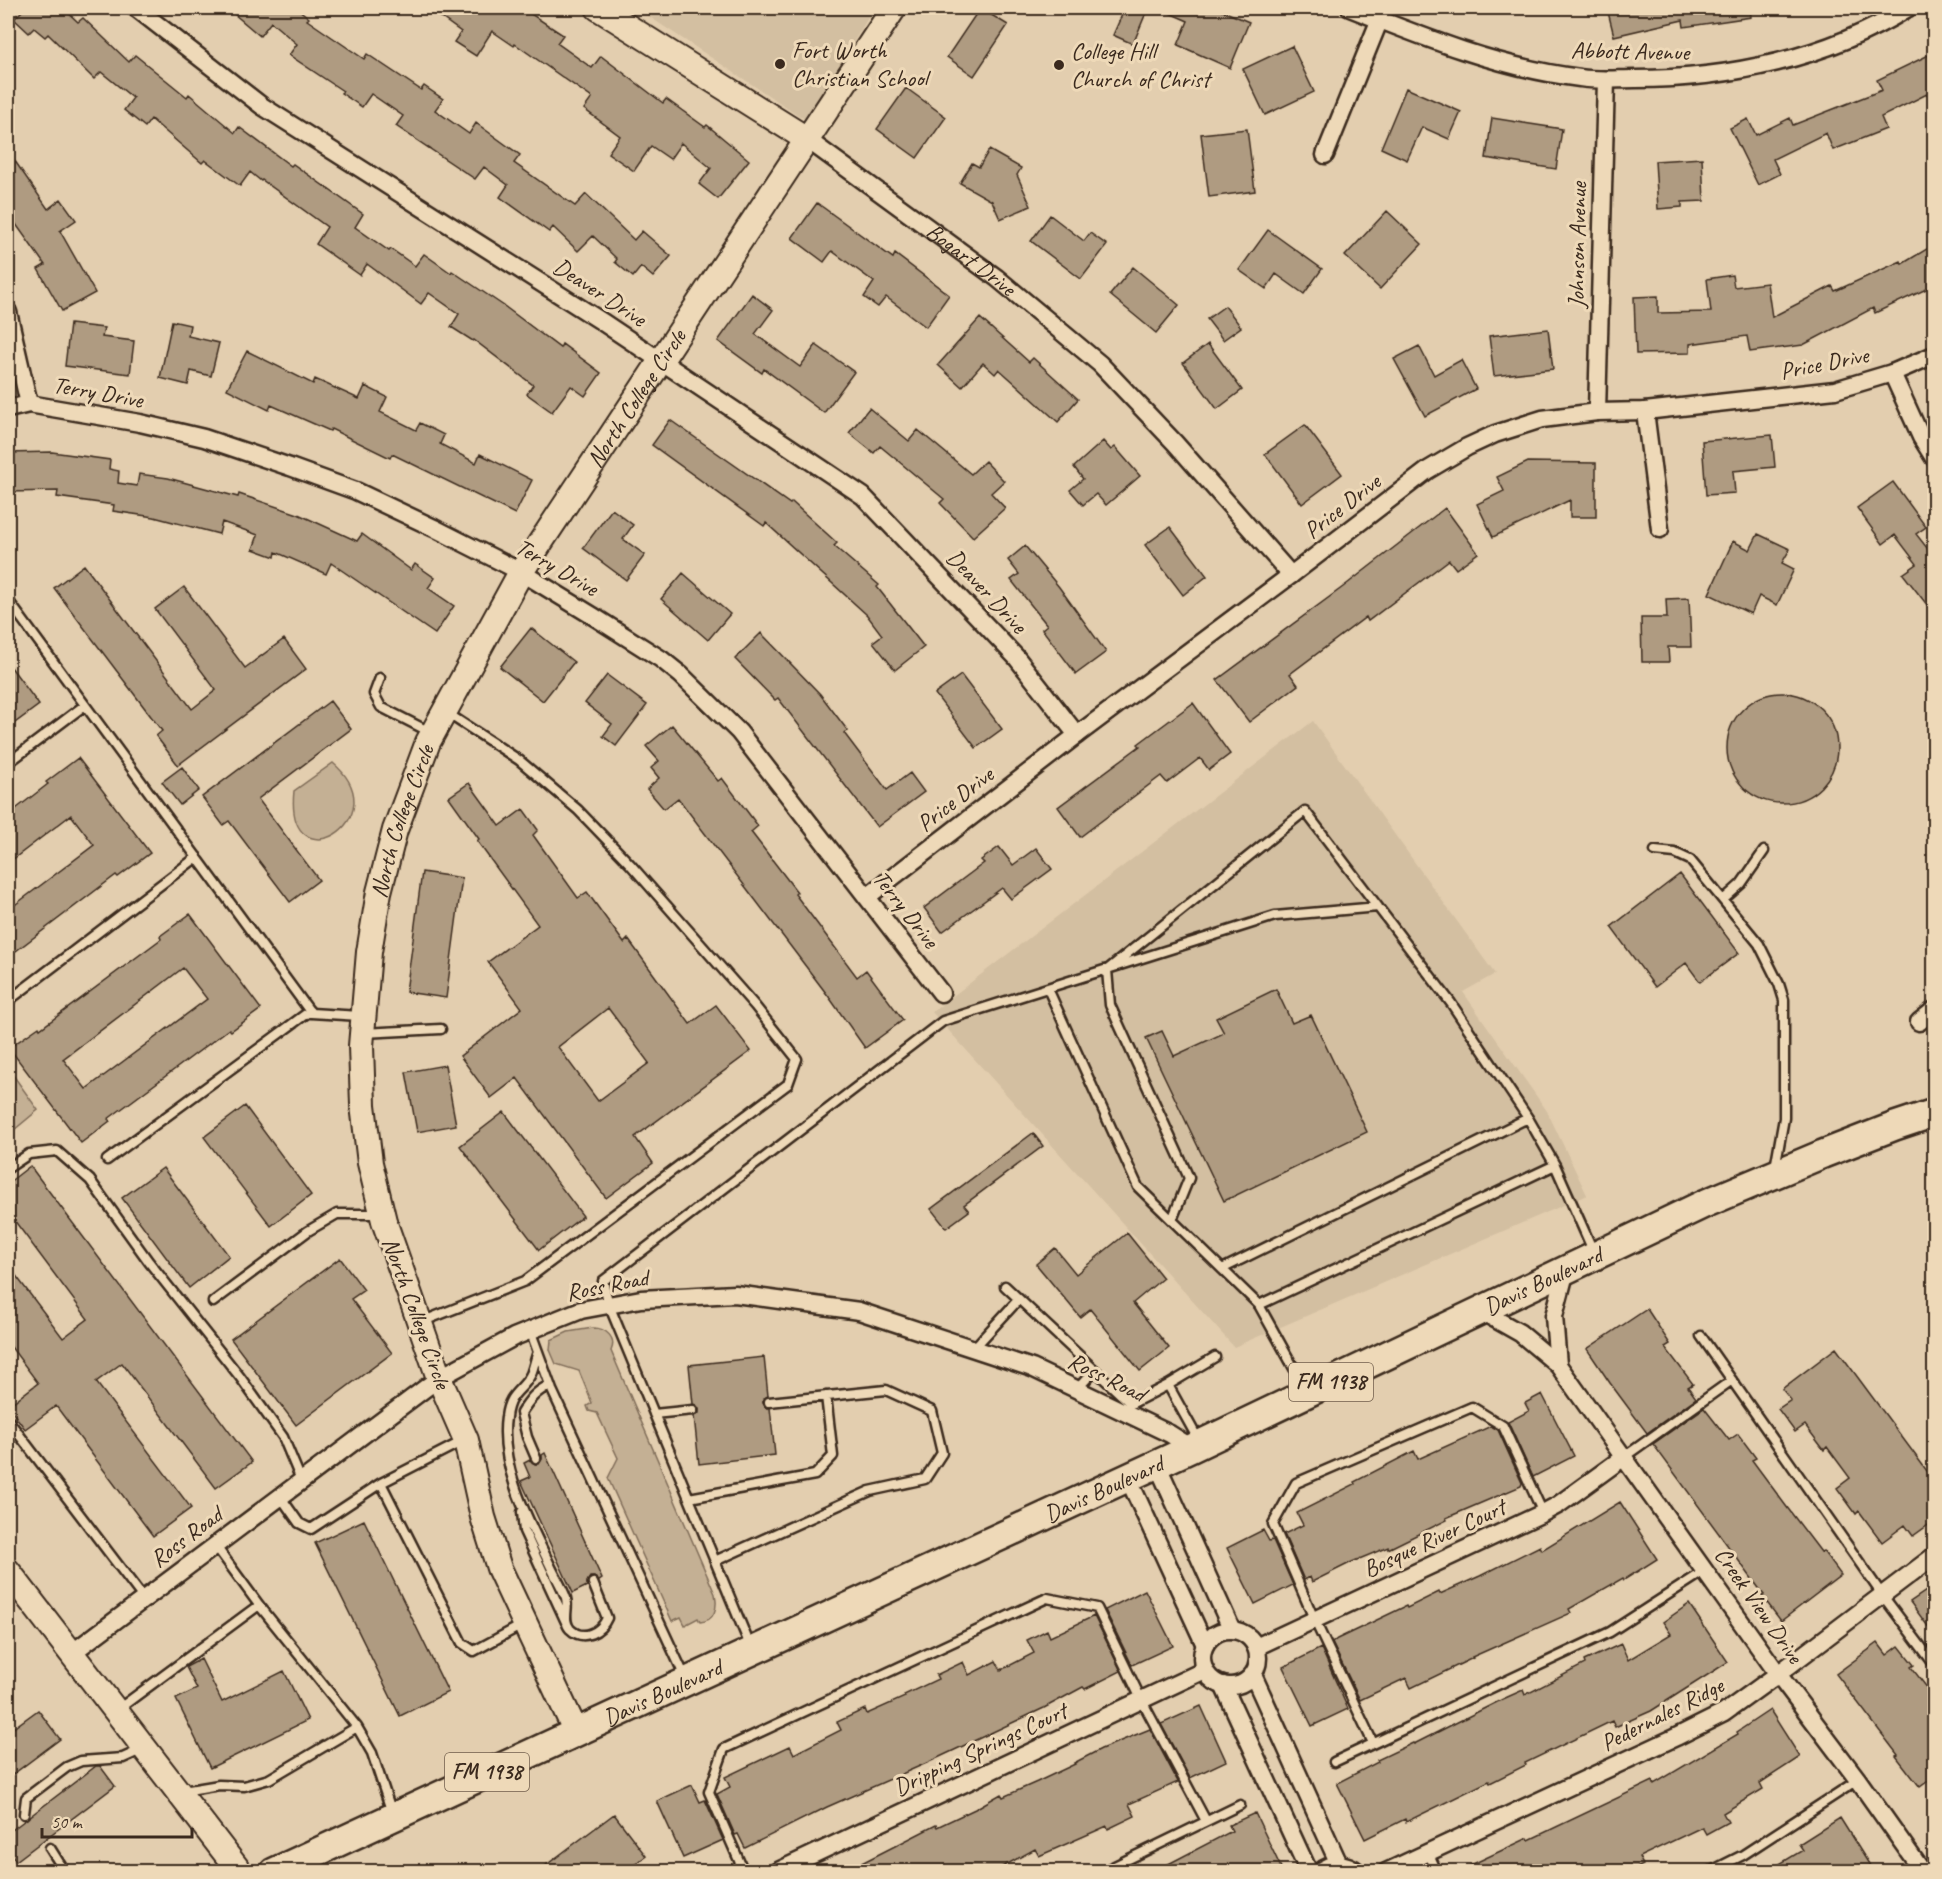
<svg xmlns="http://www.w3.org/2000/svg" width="1942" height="1879" font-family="Caveat,sans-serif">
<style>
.built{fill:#d3bfa1}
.green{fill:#c4b094;stroke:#806d59;stroke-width:1.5}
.building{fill:#af9b81;stroke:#3b2a1e;stroke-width:1.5;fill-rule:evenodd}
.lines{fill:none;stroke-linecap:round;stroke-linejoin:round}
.lane-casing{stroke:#3b2a1e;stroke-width:13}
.street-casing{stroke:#3b2a1e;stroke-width:21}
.secondary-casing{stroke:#3b2a1e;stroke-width:28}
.primary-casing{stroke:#3b2a1e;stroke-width:32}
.lane{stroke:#eed9b8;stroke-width:8}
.street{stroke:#eed9b8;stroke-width:16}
.secondary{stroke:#eed9b8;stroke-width:24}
.primary{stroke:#eed9b8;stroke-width:27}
.poi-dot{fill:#3b2a1e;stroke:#eed9b8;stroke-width:2}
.labels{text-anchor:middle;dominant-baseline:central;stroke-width:6;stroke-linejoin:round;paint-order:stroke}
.shield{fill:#eed9b8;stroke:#715e4c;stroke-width:1.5}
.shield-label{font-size:22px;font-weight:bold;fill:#3b2a1e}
.poi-label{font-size:24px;fill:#3b2a1e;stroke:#eed9b8;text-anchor:start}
.street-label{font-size:24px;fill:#3b2a1e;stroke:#eed9b8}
</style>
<rect width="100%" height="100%" fill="#e3ceaf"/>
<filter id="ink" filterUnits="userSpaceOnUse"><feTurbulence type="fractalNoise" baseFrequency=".0167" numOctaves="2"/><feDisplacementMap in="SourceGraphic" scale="12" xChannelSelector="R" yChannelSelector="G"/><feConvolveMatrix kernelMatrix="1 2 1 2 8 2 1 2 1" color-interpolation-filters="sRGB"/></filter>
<g filter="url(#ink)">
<!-- built -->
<path class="built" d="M636,8H874L806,120Z
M1313,721L1495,974L1463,992L1547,1111L1587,1195L1234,1347L932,1012Z"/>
<!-- green -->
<path class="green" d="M333,763C400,820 284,886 294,791Z
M8,1068L38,1110L8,1135Z
M593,1328C606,1328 617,1338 611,1351L715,1594C718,1607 715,1621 700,1622L698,1618L685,1625L681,1617L672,1621L608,1478L618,1458L597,1413L589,1411L587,1406L592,1403L579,1371L556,1364L550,1350L551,1340L568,1332Z"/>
<!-- building -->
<path class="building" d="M25,8H63L78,22L83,18L129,62L135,55L187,97L189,94L235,133L239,127L291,166L293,164L363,214L355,227L389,251L391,249L415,266L424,254L451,273L452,271L504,306L560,348L562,344L601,373L585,396L571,386L552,412L527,394L533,385L474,340L473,341L451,327L459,314L429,293L421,304L367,264L360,275L316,244L327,227L262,180L261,181L250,172L240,186L205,160L202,163L151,119L145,127L124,110L133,98L101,72L94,79L48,34L45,37L34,28L29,33L14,19Z
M227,8H297L309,18L307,20L364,59L367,54L421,90L424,86L443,99L435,110L469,134L476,123L520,155L514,163L575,206L586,194L634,240L642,231L671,256L653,277L641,267L633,277L615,262L617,259L593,236L578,251L553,227L549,232L500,197L508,185L484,167L475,179L396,126L403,116L371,94L362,107L341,93L343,91L289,55L297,44L271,22L260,36Z
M428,8H522L563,35L557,43L592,68L601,56L663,103L666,99L705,127L707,125L749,160L718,199L699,184L711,168L681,143L670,159L651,146L634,171L608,153L620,136L584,109L592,98L515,44L514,46L492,31L476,56L454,42L461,32Z
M980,8L1008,25L974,76L947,57Z
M1125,8H1148L1133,44L1113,35Z
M1158,8H1216L1249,22L1230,68L1178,45L1188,21Z
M1607,8H1750L1751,17L1684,27L1683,20L1614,36Z
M1292,46L1314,92L1265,115L1243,69Z
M1935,52V90L1881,117L1886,129L1833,150L1826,133L1773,159L1780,174L1758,185L1730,128L1748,119L1756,135L1790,118L1793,125L1882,90L1877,80Z
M906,88L946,117L917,158L877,129Z
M1406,88L1461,112L1449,139L1422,127L1407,160L1381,148Z
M1492,118L1562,129L1556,169L1486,158Z
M1247,129L1255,191L1209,197L1201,134Z
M989,150L1021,168L1017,175L1031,206L1000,219L992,201L960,183L972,163L979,167Z
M8,151L48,209L61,199L76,220L60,231L95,293L62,311L38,269L45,265L8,213Z
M1702,158L1704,201L1682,202V207L1658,209L1655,161Z
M817,203L893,258L895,254L949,295L926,327L886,297L878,307L864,297L874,282L832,251L824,262L792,238Z
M1387,211L1422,244L1380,289L1345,256Z
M1050,215L1084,241L1090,233L1107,245L1081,279L1031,241Z
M1268,230L1322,269L1304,294L1276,274L1266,289L1239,270Z
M1935,244V285L1875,313L1873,308L1803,345L1750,352L1747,336L1690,344V353L1636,354L1634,297L1658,296V313L1711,312L1707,279L1732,275L1734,287L1767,283L1772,317L1832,286L1835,291L1901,261L1902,264Z
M1133,267L1179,305L1156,333L1110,295Z
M752,294L773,310L755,334L800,367L816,345L854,372L824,413L764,369L762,373L718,341Z
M1225,306L1241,327L1223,340L1207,319Z
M980,318L1029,362L1033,358L1078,399L1058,422L999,369L995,374L983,363L962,387L938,365Z
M172,321L190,325L188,336L219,343L211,376L191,371L188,385L160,378Z
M70,324L104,328L102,337L134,341L130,374L65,366Z
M1548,329L1553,369L1494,376L1489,336Z
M1208,344L1242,390L1217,409L1183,363Z
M1419,346L1434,375L1461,360L1476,389L1425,416L1394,359Z
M247,351L313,384L315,379L359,399L365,386L387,397L380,412L416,430L420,423L444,435L440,444L476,463L480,454L532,480L515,514L392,454L390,458L331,429L330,431L271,405L269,410L227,389Z
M869,408L909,441L918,430L971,474L985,461L1004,481L991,493L1005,508L973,537L940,503L944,499L880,446L874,453L849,433Z
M670,420L790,504L792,502L837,543L834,546L879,585L877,587L924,647L895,670L873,642L882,635L867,615L766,523L764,526L652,445Z
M1305,425L1342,474L1302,504L1265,454Z
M1772,435L1775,467L1733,471L1735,493L1706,495L1702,441Z
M1103,441L1111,450L1115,447L1140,476L1106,505L1096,494L1083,505L1070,490L1083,479L1074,467Z
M52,452L110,460L109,469L119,471L118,483L137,486L139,474L168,478L238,497L239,494L298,514L357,541L362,534L411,570L415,564L435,578L428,588L454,606L435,634L331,563L326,574L276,552L275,557L253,549L258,535L222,522L219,534L154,517L113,511L114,505L57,497L58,491L8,492V453Z
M1528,462L1596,463V517H1570V500L1493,537L1477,504L1504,491L1497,477Z
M1893,482L1926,527L1916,534L1931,553L1935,550V615L1903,574L1917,564L1895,535L1883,544L1857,508Z
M1445,508L1478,553L1456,569L1449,560L1368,621L1366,617L1290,674L1298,685L1249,722L1217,680L1343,587Z
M612,509L633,525L623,539L645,555L626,580L583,548Z
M1170,527L1207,576L1183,595L1145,545Z
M1758,534L1790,549L1782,563L1794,569L1777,605L1759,596L1751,614L1709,594L1733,541L1750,550Z
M1025,546L1059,587L1106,652L1076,674L1042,629L1047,625L1011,580L1019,574L1008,560Z
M84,565L192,709L216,690L155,609L184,587L245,668L284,639L306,669L178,765L156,736L162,731L54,588Z
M683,573L730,614L708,640L661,599Z
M1689,598L1691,647H1668L1669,662H1642L1641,618H1667L1666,599Z
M531,628L574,662L543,701L500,667Z
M761,633L820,694L848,731L844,733L887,790L910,773L924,792L877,827L778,698L775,700L735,659Z
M8,663L39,705L8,728Z
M607,675L647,705L616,746L603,736L612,724L585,703Z
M961,675L1002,729L976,748L935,694Z
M1727 748a55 55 0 1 1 110 0a55 55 0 1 1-110 0Z
M330,701L351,729L258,799L319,880L290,902L229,821L223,825L202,797Z
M1193,703L1230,754L1209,770L1200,758L1167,783L1161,776L1080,837L1058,807L1140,746L1138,744Z
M672,725L718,781L722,778L758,826L751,832L797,892L795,894L857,977L866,970L903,1020L865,1048L829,997L678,798L664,809L647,789L659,778L651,768L659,761L646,746Z
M78,758L150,853L118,877L116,875L8,957V910L94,845L71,815L8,863V815L48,784L46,782Z
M182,767L199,790L180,805L162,782Z
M469,783L500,826L523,809L538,830L533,835L578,898L587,892L624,943L628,939L690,1024L716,1005L751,1051L635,1137L653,1163L606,1198L517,1078L491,1098L460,1056L522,1008L488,962L538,925L477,841L479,839L449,797ZM608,1008L649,1063L598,1101L558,1047Z
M999,847L1013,865L1036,848L1052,869L1011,899L1002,888L942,932L924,908L984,863L981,860Z
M422,872L462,878L446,998L406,992Z
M1680,874L1739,953L1700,982L1686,963L1655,987L1611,927Z
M190,914L261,1009L231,1031L229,1029L108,1119L110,1121L81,1143L9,1048L39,1027L40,1029L161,939L160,936ZM183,968L207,999L86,1089L63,1059Z
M1276,989L1292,1023L1311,1015L1367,1132L1224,1201L1146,1038L1162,1031L1174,1056L1224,1033L1216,1018Z
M445,1065L456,1125L417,1132L406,1072Z
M245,1106L311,1195L271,1226L204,1137Z
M504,1112L583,1216L539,1250L460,1146Z
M1033,1133L1043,1146L964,1205L969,1211L946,1228L931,1209Z
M30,1166L252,1462L216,1488L122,1363L96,1382L191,1508L153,1536L56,1406L25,1429L8,1406L38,1383L8,1343V1265L63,1338L88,1319L8,1212V1183Z
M163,1168L229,1256L189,1288L122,1198Z
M1127,1233L1163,1278L1133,1303L1169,1348L1140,1371L1090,1309L1080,1317L1036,1264L1055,1248L1076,1274Z
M340,1258L364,1290L351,1299L392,1353L296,1425L231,1339Z
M1647,1309L1670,1344L1665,1347L1693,1384L1688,1387L1696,1398L1647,1433L1610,1383L1587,1349Z
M1836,1348L1927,1471L1935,1465V1520L1913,1536L1905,1525L1882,1542L1859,1511L1856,1514L1837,1488L1850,1478L1827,1447L1824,1450L1805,1425L1795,1432L1778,1409L1791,1400L1782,1389Z
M764,1357L768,1396L763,1399V1403L766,1408H770L775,1455L699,1464L694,1416L699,1413V1409L693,1404L689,1365Z
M1542,1394L1574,1456L1533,1477L1508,1422L1529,1411L1525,1403Z
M1704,1408L1729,1440L1738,1434L1756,1458L1752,1460L1786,1506L1821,1552L1823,1551L1841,1575L1781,1621L1762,1596L1764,1595L1653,1444Z
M1491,1426L1498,1430L1522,1483L1521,1486L1446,1518L1447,1520L1388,1549V1547L1352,1562L1312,1582L1310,1577L1304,1580L1284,1534L1303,1525L1297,1513L1355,1484L1354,1482L1414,1451L1418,1459Z
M545,1453L602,1579L599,1581L594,1577H590L587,1582V1586L573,1593L521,1481L530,1477L524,1463L530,1460L535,1464H539L542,1459V1455Z
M1620,1502L1657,1559L1624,1580L1623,1578L1569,1609L1571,1613L1472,1657L1473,1658L1411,1688L1406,1678L1360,1700L1332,1643L1337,1639L1406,1606L1407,1608L1439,1592L1440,1594L1480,1576L1540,1546L1542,1550Z
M364,1520L448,1692L400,1716L315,1543Z
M1263,1530L1269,1541L1273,1540L1293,1585L1255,1604L1227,1548Z
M1935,1585V1636L1910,1602Z
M1145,1590L1173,1646L1132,1665L1105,1610Z
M1689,1604L1728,1662L1651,1711L1615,1727L1612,1721L1525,1763L1526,1765L1490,1783L1489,1781L1406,1822L1405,1819L1365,1839L1337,1783L1378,1762L1377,1760L1413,1743L1414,1744L1503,1699L1523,1690L1525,1695L1585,1664L1584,1661L1621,1644L1628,1660L1671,1634L1663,1622Z
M1094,1616L1121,1671L1085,1689L1083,1687L1044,1708L929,1762L827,1807L745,1848L738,1834L735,1835L717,1794L730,1787L725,1777L790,1746L794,1754L841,1730L837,1722L865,1709L867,1714L905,1697L904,1695L938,1679L936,1675L963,1662L969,1675L996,1661L1001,1670L1034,1653L1027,1640L1047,1630L1050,1637Z
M1878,1643L1887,1655L1899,1646L1914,1665L1911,1667L1935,1698V1776L1920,1787L1896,1756L1898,1755L1836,1674Z
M1321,1648L1348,1709L1312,1726L1283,1667Z
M201,1659L222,1702L284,1671L308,1720L210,1768L176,1699L197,1689L186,1667Z
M1201,1706L1226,1761L1190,1778L1161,1724Z
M38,1710L60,1739L8,1778V1732Z
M1770,1710L1800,1757L1760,1783L1763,1789L1723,1813L1728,1822L1706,1834L1702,1827L1639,1857L1643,1865L1629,1872H1456L1528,1838L1529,1840L1653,1781L1654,1784L1738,1734L1737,1732Z
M1150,1729L1178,1782L1129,1804L1135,1816L1108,1829L1107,1826L1039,1856L1035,1849L993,1872H844L936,1825L937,1827L975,1809L1001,1794L1003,1797L1037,1782L1075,1764L1074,1763L1101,1749Z
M96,1766H100L115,1786L16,1861L8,1850V1833Z
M692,1785L700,1802L705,1800L723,1840L683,1858L657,1801Z
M1255,1813L1283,1872H1153L1232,1831L1229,1825Z
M614,1814L646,1856L625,1872H537Z
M1840,1818L1874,1872H1766L1803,1850L1799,1844Z"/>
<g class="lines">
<!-- lane casing -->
<g class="lane-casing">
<path id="lane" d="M8,600L311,1013L360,1016
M380,678L374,694L381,707L430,732
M8,763L85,705
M1655,851L1675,853L1690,860L1759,944L1779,984L1784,1000V1118L1775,1168
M1723,900L1741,884L1764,851
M1048,989L1138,1187L1259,1305L1306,1390
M8,1001L197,857
M363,1033L441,1029
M107,1160L310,1011
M8,1168L29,1154L57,1151L90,1180L149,1262L240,1377L283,1437L301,1480
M1172,1220L1189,1178L1110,1005L1107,970L1305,811L1451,1003L1528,1118
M1222,1269L1528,1118L1555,1165L1594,1253
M1005,1286L1131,1404L1168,1385L1215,1357
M213,1302L308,1231L337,1214H379
M1259,1305L1555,1165
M421,1322L525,1281L788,1084L797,1059L755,1006L630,864L578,810L519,760L447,713
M530,1330L552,1390L685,1677
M1701,1336L1883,1596L1934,1664
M974,1348L1019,1299
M538,1352C535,1359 534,1367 531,1374C523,1391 509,1391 506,1417C499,1467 529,1521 550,1565C555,1576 562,1587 566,1598C569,1608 562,1620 570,1629C583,1642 601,1632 607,1618L593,1583
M1168,1385L1199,1441
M1077,1389L1095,1370
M654,1414L693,1410
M8,1420L144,1599
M1624,1457L1732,1380
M536,1458L527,1437L521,1413C529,1400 536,1391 550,1385
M381,1483L462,1643L474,1651L524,1624
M280,1496L299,1523L311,1529L381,1483L463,1441
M689,1498L815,1475L833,1456L826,1396
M522,1512L524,1531L566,1622
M215,1545L259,1605L357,1727L372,1753L392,1813
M715,1561L870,1491L925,1479L942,1453L932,1411L886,1390L769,1402
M751,1648L609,1305L603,1281L943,1021L1275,916L1378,907
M117,1710L259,1605
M1373,1743L1315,1621L1273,1524L1296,1483L1472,1407L1503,1426L1543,1513
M1334,1762L1610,1632L1706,1570
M183,1791L219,1785L244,1786L269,1779L357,1727
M24,1814L26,1798L67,1767L81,1761L123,1758L143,1749
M50,1848L65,1872
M1428,1852L1437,1872
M744,1872L709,1792L724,1749L1047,1598L1097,1608L1141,1699L1206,1821
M1102,1872L1240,1805
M1709,1872L1743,1855L1858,1780"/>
</g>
<!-- street casing -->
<g class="street-casing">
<g id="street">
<path d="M136,8L262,106L601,321L863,496L1016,657L1077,735"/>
<path d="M1350,8C1425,38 1500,68 1580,78C1598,81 1617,79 1635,79C1729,79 1828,58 1908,8"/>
<path id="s1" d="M808,140L997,278L1100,364L1175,443L1291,575"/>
<path d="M1325,155L1380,19"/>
<path d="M8,312L29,404"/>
<path d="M1892,373L1921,437L1934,458"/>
<path d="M8,409L29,404L140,423L204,438L290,467L356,491L434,528L521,572L593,616L661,659L681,675L739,732L941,993"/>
<path d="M1645,411L1660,529"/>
<path d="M1597,412L1606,80"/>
<path d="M867,897L1077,735L1291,575L1428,470L1467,447L1495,434L1542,419L1597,412L1645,411L1835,390L1892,373L1934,355"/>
<path d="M1919,1022L1934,1010"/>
<path d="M1481,1311L1520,1333L1558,1365L1778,1674L1858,1780L1923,1872"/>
<path d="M1558,1365L1554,1316L1566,1270"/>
<path d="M1157,1464L1232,1630"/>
<path d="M1128,1478L1205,1645"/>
<circle cx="1230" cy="1658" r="28"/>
<path d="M1256,1647L1543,1513L1558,1505L1624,1457"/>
<path d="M72,1653L439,1378L514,1337L581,1310L641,1299L735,1294L859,1311L1032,1368L1170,1434L1192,1448"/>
<path d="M1253,1675L1339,1864"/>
<path d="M1223,1685L1309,1872"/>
<path d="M776,1872L1205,1670"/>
<path d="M1320,1872C1332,1862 1346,1862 1358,1872"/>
<path d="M1386,1872L1676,1737L1724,1713L1778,1674L1934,1556"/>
</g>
</g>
<!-- secondary casing -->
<g class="secondary-casing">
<g id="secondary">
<path d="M598,8L808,140"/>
<path d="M8,1571L240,1872"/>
<path id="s2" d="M576,1732L499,1568L483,1517L466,1440L439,1378L416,1312L384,1221L370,1163L363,1105L361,1046L369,952L379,892L395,830L428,742L521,572L894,8"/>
</g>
</g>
<!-- primary casing -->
<g class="primary-casing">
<g id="primary">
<path id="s3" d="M274,1872L1192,1448L1704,1204L1823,1154L1895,1126L1934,1113"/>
</g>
</g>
<!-- lane -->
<use href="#lane" class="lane"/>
<!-- street -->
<use href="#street" class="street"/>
<!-- secondary -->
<use href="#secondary" class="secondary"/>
<!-- primary -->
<use href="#primary" class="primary"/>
</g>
</g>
<!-- markers -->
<g class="poi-dot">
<circle cx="780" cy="64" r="6"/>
<circle cx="1059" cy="65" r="6"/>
</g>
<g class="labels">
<!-- shield labels -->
<g class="shield">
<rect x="1289" y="1363" width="84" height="38" rx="4.5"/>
<rect x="445" y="1753" width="84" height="38" rx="4.5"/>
</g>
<g class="shield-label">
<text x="1331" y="1382">FM 1938</text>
<text x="487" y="1772">FM 1938</text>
</g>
<!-- poi labels -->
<g class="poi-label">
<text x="792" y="50">Fort Worth<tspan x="792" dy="28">Christian School</tspan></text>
<text x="1071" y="51">College Hill<tspan x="1071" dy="28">Church of Christ</tspan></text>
</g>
<!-- street labels -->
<g class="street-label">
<text transform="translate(1630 51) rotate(1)">Abbott Avenue</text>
<text transform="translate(1577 245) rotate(-89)">Johnson Avenue</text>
<text stroke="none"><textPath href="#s1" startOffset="202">Bogart Drive</textPath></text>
<text transform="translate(600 292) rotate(33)">Deaver Drive</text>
<text transform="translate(1824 363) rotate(-11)">Price Drive</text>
<text transform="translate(98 392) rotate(10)">Terry Drive</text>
<text stroke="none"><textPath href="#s2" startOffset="1440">North College Circle</textPath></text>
<text transform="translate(1342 506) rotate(-38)">Price Drive</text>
<text transform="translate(557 567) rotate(30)">Terry Drive</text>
<text transform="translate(987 591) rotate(47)">Deaver Drive</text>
<text transform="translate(955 799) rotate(-38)">Price Drive</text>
<text stroke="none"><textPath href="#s2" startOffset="954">North College Circle</textPath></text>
<text transform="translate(906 909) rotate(52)">Terry Drive</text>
<text stroke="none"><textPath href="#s3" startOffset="1400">Davis Boulevard</textPath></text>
<text transform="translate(607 1285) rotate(-11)">Ross Road</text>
<text transform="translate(417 1313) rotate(70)">North College Circle</text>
<text transform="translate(1107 1377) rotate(26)">Ross Road</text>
<text stroke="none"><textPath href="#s3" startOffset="914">Davis Boulevard</textPath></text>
<text transform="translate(186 1537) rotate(-37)">Ross Road</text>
<text transform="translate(1434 1538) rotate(-25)">Bosque River Court</text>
<text transform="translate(1759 1605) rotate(55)">Creek View Drive</text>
<text stroke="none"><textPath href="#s3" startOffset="428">Davis Boulevard</textPath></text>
<text transform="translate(1662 1714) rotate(-27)">Pedernales Ridge</text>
<text transform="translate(980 1749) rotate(-25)">Dripping Springs Court</text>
</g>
</g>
<!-- margin -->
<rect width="1942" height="1879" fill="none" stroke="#eed9b8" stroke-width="30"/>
<rect x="15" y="15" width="1912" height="1849" fill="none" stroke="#3b2a1e" stroke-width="2" filter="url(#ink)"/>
<!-- scale -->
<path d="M42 1828v9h150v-9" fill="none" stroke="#3b2a1e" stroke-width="3"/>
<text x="51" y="1828" font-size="18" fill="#3b2a1e" stroke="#eed9b8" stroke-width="4.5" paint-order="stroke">50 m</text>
</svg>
